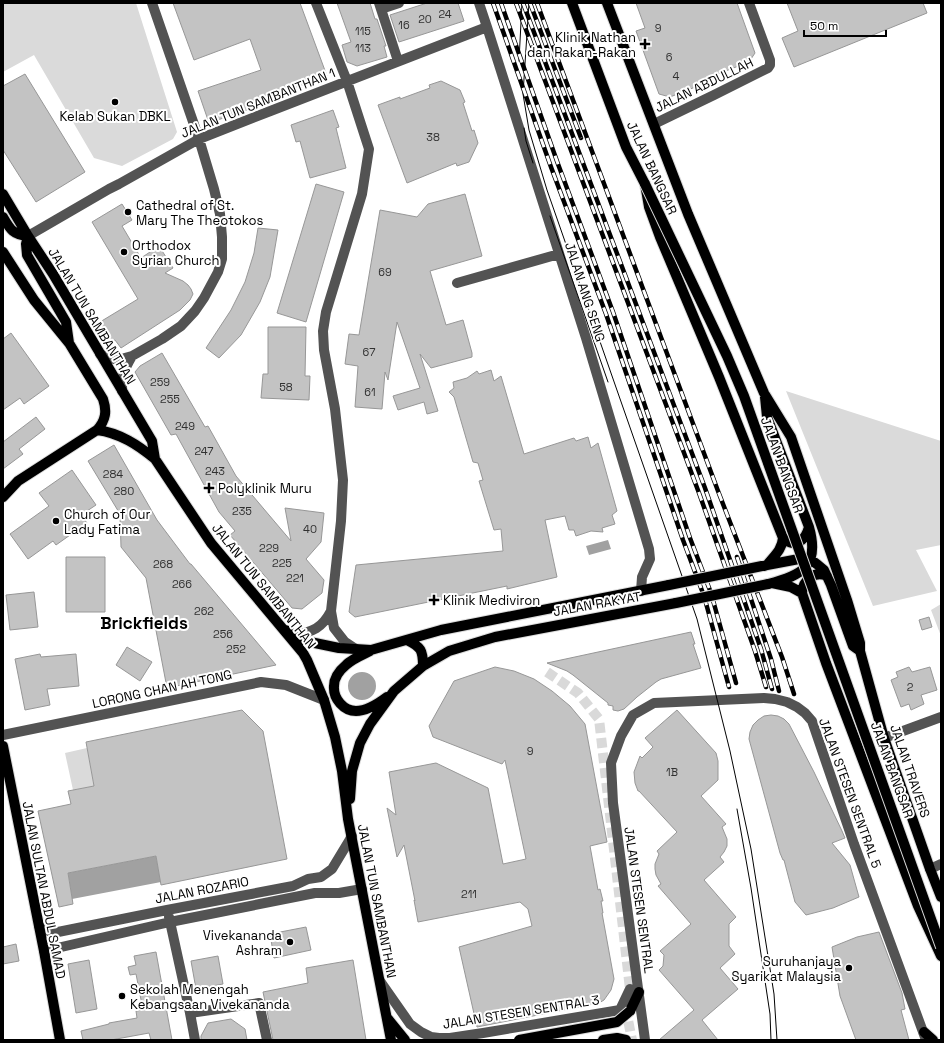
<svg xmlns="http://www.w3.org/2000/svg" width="944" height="1043" font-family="'Space Grotesk',sans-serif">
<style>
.green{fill:#dadada}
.water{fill:#a1a1a1}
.building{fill:#c3c3c3;stroke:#979797}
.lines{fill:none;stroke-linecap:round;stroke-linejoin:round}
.minor-tunnel{stroke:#d9d9d9;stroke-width:10;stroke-dasharray:10 5;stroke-linecap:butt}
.major-casing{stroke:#dbdbdb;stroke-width:12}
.minor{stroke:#535353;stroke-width:10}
.major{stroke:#000;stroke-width:10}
.tram{stroke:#000;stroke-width:1}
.rail-casing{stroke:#000;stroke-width:4.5}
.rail{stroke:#fff;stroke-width:3;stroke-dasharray:9;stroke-linecap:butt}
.major-bridge-casing{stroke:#dbdbdb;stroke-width:12;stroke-linecap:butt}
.major-bridge{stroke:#000;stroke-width:10}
.poi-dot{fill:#000;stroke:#fff;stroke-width:1.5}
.labels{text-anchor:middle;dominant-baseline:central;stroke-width:4;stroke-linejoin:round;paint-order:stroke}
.number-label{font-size:11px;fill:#313131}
.poi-label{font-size:13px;fill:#000;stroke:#fff;text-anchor:start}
.street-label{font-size:13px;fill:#000;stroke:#fff}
.district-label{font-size:17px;font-weight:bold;fill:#000;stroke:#fff}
</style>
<rect width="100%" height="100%" fill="#fff"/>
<!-- green -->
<path class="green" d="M3,3H136L177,132L173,139L122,166L94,158L34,55L3,72Z
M786,391L941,441V545L916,550L937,591L873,606Z
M941,604V636L931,610Z
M87,748L94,786L73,790L65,753Z"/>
<!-- water -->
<path class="water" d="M608,540L611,549L589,555L586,546Z
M348 686a14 14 0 1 1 28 0a14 14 0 1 1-28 0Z
M156,856L161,882L72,899L68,873Z"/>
<!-- building -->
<path class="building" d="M173,3H300L327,76L259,101L261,105L209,123L198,91L261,70L250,39L194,60Z
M337,3H370L375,19H377L386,46H384L387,57L357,66L347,62L342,45L351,42Z
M427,3H458L464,21L399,42L390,15Z
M636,3H737L755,53L749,62L702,80L703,84L670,97L659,94L636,31L645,28Z
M787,3H923L927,13L794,67L782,38L798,31Z
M25,74L85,172L36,202L3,150V86Z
M441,81L460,90L465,102L463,103L472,131L474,130L478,143L469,162L457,166L456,163L407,183L378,105L400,97V99L430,88L429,85Z
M333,110L339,127L336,128L346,168L310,178L300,141L296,142L291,125Z
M316,184L344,192L306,322L277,313Z
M465,194L482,256L430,271L446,325L463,320L472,353V357L431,368L420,354L438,411L427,414L424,402L398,410L393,396L420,388L397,322L388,380L385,372L382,409L355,407L358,366L345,364L349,334L359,335L380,210L417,217L428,204Z
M122,204L132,220L122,226L141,258L159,246L173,268L165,273L183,281L188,285L191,289L193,294L190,300L180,310L121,348L115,340L106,344L95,325L138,299L92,222Z
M258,228L278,230L270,277L260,302L241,335L219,358L206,348L231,310L245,282L254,253Z
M268,327H306L305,376H310L309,400L261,398L263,374H268Z
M11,333L49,386L24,404L20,398L3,410V339Z
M162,353L205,427L208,426L236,476L291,541L285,508L324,513L321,542L306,559L324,580L322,593L302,609L292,608L230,535L235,531L219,512L176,434L171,435L135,372L140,366Z
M491,370L494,381L501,376L524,454L574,438L576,441L588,437L591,448L598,443L617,511L612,515L615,524L602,528L603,532L591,531L576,536L574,530H569L565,516L545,520L557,577L507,589V586L355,617L349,612L356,565L503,551L501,529L494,530L479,481L483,480L478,463L473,462L454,397L449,392L454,388L453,382L467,378L477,371L479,374Z
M36,417L45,429L19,449L23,454L3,469V442Z
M114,445L157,520L190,564H191L276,665L167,688L146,578L121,547L120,514L88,461Z
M72,470L96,505L81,515L87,523L56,545L53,541L28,559L10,534L49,506L39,493Z
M66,557H105V612H66Z
M34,592L38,627L10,630L6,595Z
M929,617L932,627L922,630L919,620Z
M691,632L695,644H693L701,668L661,679L656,682L637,697L624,709L618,711L613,710V706L608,705V703L573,675L567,671L547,663Z
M127,647L152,662L140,681L116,665Z
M40,654L41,657L76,654L79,686L47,689L50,705L25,710L15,659Z
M495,667L514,671L534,679L552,691L570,706L585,724L607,842L590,846L598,890L600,889L603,901H601L603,913H602L614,979L611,990L604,1000L599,1003L477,1027L459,947L532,926L528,909L520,902L418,922L414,900L415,901L404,845L397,857L387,808L396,815L389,772L436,763L488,788L503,864L526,859L505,760L502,764L433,737L429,726L454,681Z
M909,667L912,672L930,667L937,690L921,695L924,704L911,710L909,704L901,707L891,680L898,677L896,672Z
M242,710L263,731L287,859L161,885L156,856L68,873L73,904L59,907L38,811L71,804L68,791L94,786L86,742Z
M677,710L716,753L718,761V780L701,796L726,824L722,827L727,839V846L724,852L720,857L724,862L704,880L736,917L729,924V946L735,954L720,968L738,989L702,1020L718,1040H659L694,1010L659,970L663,966L664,955L660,951L691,924L658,886L661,884L656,875L655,869V864L659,854L657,851L677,832L639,791H638L635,783L634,772L640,756L642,758L653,747L645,738Z
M771,715L778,716L784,719L789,724L814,772L842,831L845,838L832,843L850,865L859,897L833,908L806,915L795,902L784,860H783L780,853L749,739L750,732L753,725L758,720L764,716Z
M306,927L311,950L274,958L270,934Z
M879,932L902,993L905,1009L901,1010L909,1040H856L840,996L832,947L857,937Z
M16,944L19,961L3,964V947Z
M156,952L172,1040H151L149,1033L111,1040H83L81,1031L109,1024V1023L137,1018L136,1011L143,1010L136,974L130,975L128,967L136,965L134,956Z
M218,956L223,984L196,989L191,961Z
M89,960L97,1009L76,1013L68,964Z
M353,960L366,1040H273L263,992L308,983L306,968Z
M231,1019L245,1029L247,1040H201V1036L208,1023Z"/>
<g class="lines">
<!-- minor-tunnel -->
<path class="minor-tunnel" d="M547,672L578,693L599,719L630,989
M616,1014L628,1020L632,1040"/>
<!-- major casing -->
<g class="major-casing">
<path id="major" d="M572,3L626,147L645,184L649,207L660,237L719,377L783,538C796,549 805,541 809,527
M607,3L688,214L764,393L791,437L847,600L860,643V651L884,738L930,869L941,897
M3,194L28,236L53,274L152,441L155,459L211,543L303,653L307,660L324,700L335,737L342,771L348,819L391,1040
M3,217C10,229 13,235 28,236
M28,236L26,244L27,255L66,322L69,343
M3,252L34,300L69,343L103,399C107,411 106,420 97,430L18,481L3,497
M765,397L767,417L809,527C820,566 803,575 768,584
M97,430C120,433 138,445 155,459
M767,565L799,559H810L818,565L824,570L831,585L853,646L860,651
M764,566L767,565C774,556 782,550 783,538
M827,576C815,570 803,580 802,593L826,663L918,906L941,956
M772,583L791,587L802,593
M286,630L302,639L310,642L339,648L371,650L441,630L669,585
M407,640C421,647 423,650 423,666
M370,651C362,655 352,659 346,665C340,670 334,678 334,686C333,699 344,711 356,711C367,711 379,703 387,697
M3,746L44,951L60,1040
M350,799L352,771L360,743L370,724L394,691L423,666L449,651L495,637L676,603
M630,1011L639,992
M388,1019L405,1040
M924,1032L933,1040
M603,1040L617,1038L626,1040"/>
</g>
<!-- minor -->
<path class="minor" d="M316,3L347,81L369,149L362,194L326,312L323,331L324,350L335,409L343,480L341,521L331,611L334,628L345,642L357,650
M379,3L398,61
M479,3L487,27L586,338L649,549L650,559L642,577L641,591
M381,9L399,3
M654,124L714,95L768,68L770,65V60L749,3
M28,236L109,189L119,184L199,139L273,110L487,27
M457,283L559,254
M100,354L109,358L115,359H121L132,356L162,339L181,326L195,311L204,298L218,272L222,259V237L220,214L214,189L199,139L152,3
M122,391C122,374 124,370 132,356
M294,635C313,632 322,628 331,611
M3,735L261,682L286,685L324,700
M884,738L941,717
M930,869L941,864
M169,917L190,1013L195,1040
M39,926L53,933L167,910L293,886L308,879L321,877L332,869L352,836
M44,951L170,922L315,893H339L362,889
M380,981L410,1024L421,1032L431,1037L439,1038H450L483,1033L620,1010L630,989
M190,1013L259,1003L267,1040
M645,1040L613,803L611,763L621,736L633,715L654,703L764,698L775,699L787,702L797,707L805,713L812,721L854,844L926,1040"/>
<!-- major -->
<use href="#major" class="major"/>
<!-- tram -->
<path class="tram" d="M529,3L523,94L529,130L547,190L697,619L730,751L751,849L774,994L777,1040
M519,61L522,3
M524,128L526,141L533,163
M550,216L608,382
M737,809L751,888L770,1014L771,1040"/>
<!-- rail casing -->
<g class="rail-casing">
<path id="rail" d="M493,3L551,167L606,314L683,540L704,596L729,687
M501,3L558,164L613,312L690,538L711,593L736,683
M516,3L699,493L755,651L766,687
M523,3L705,488L761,649L772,689
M530,3L581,138
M537,3L718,491L782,657L794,694
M737,557L771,659L779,691"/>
</g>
<!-- rail -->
<use href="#rail" class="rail"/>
<!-- major-bridge casing -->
<g class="major-bridge-casing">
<path id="major-bridge" d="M645,184L727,356L744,396L941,947
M669,585L762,566
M676,603L768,584
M519,1040L617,1022L630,1011"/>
</g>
<!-- major-bridge -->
<use href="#major-bridge" class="major-bridge"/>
</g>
<!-- markers -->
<g class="poi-dot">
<path d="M643 38h4v4h4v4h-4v4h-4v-4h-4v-4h4z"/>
<circle cx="115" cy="102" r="4"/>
<circle cx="128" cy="212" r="4"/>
<circle cx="124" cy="252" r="4"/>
<path d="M207 482h4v4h4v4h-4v4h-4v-4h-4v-4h4z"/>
<circle cx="56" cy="521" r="4"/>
<path d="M432 594h4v4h4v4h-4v4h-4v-4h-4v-4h4z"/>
<circle cx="290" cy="942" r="4"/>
<circle cx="849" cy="968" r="4"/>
<circle cx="122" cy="996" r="4"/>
</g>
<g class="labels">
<!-- number labels -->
<g class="number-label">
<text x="445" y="14">24</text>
<text x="425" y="19">20</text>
<text x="404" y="25">16</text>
<text x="658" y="28">9</text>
<text x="363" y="31">115</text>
<text x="363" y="48">113</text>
<text x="669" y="57">6</text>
<text x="676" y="76">4</text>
<text x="433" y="137">38</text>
<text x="385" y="272">69</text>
<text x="369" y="352">67</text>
<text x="160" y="382">259</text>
<text x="286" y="387">58</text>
<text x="370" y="392">61</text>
<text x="170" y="399">255</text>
<text x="185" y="426">249</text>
<text x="204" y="451">247</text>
<text x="215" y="471">243</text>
<text x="113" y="474">284</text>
<text x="124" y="491">280</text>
<text x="242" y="511">235</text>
<text x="310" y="529">40</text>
<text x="269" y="548">229</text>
<text x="282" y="563">225</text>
<text x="163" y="564">268</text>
<text x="295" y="578">221</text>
<text x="182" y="584">266</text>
<text x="204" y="611">262</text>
<text x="223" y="634">256</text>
<text x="236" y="649">252</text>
<text x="910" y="687">2</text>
<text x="530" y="751">9</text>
<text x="672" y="772">1B</text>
<text x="469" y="894">211</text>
</g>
<!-- poi labels -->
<g class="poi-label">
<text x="636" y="37" text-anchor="end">Klinik Nathan<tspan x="636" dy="15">dan Rakan-Rakan</tspan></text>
<text x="115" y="116" text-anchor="middle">Kelab Sukan DBKL</text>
<text x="136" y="205">Cathedral of St.<tspan x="136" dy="15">Mary The Theotokos</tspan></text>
<text x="132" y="245">Orthodox<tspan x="132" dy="15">Syrian Church</tspan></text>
<text x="218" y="488">Polyklinik Muru</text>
<text x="64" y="514">Church of Our<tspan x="64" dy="15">Lady Fatima</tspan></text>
<text x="443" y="600">Klinik Mediviron</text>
<text x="282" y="935" text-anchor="end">Vivekananda<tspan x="282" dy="15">Ashram</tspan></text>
<text x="841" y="961" text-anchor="end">Suruhanjaya<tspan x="841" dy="15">Syarikat Malaysia</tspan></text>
<text x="130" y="989">Sekolah Menengah<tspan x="130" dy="15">Kebangsaan Vivekananda</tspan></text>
</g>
<!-- street labels -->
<g class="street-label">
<text transform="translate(704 85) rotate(-26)">JALAN ABDULLAH</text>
<text transform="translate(258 103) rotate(-22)">JALAN TUN SAMBANTHAN 1</text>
<text transform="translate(652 168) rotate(65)">JALAN BANGSAR</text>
<text transform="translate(585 292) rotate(72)">JALAN ANG SENG</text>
<text transform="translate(92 316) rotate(59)">JALAN TUN SAMBANTHAN</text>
<text transform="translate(782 465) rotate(70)">JALAN BANGSAR</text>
<text transform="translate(264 586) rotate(51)">JALAN TUN SAMBANTHAN</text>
<text transform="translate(597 604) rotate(-10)">JALAN RAKYAT</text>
<text transform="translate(162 689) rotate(-12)">LORONG CHAN AH TONG</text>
<text transform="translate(892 770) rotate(70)">JALAN BANGSAR</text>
<text transform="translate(910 771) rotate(71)">JALAN TRAVERS</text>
<text transform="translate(850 793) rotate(70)">JALAN STESEN SENTRAL 5</text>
<text transform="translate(44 890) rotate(79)">JALAN SULTAN ABDUL SAMAD</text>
<text transform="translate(202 890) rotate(-11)">JALAN ROZARIO</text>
<text transform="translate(639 900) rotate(82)">JALAN STESEN SENTRAL</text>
<text transform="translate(377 901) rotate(79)">JALAN TUN SAMBANTHAN</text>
<text transform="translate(521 1012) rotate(-9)">JALAN STESEN SENTRAL 3</text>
</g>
<!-- district labels -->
<g class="district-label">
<text x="144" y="623">Brickfields</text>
</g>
</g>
<!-- border -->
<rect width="944" height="1043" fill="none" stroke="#000000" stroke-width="8"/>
<!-- scale -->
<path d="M804 30v6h82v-6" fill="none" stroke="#000000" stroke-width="2"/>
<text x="810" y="30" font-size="12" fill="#000000" stroke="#ffffff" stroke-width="3" paint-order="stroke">50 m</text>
</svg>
